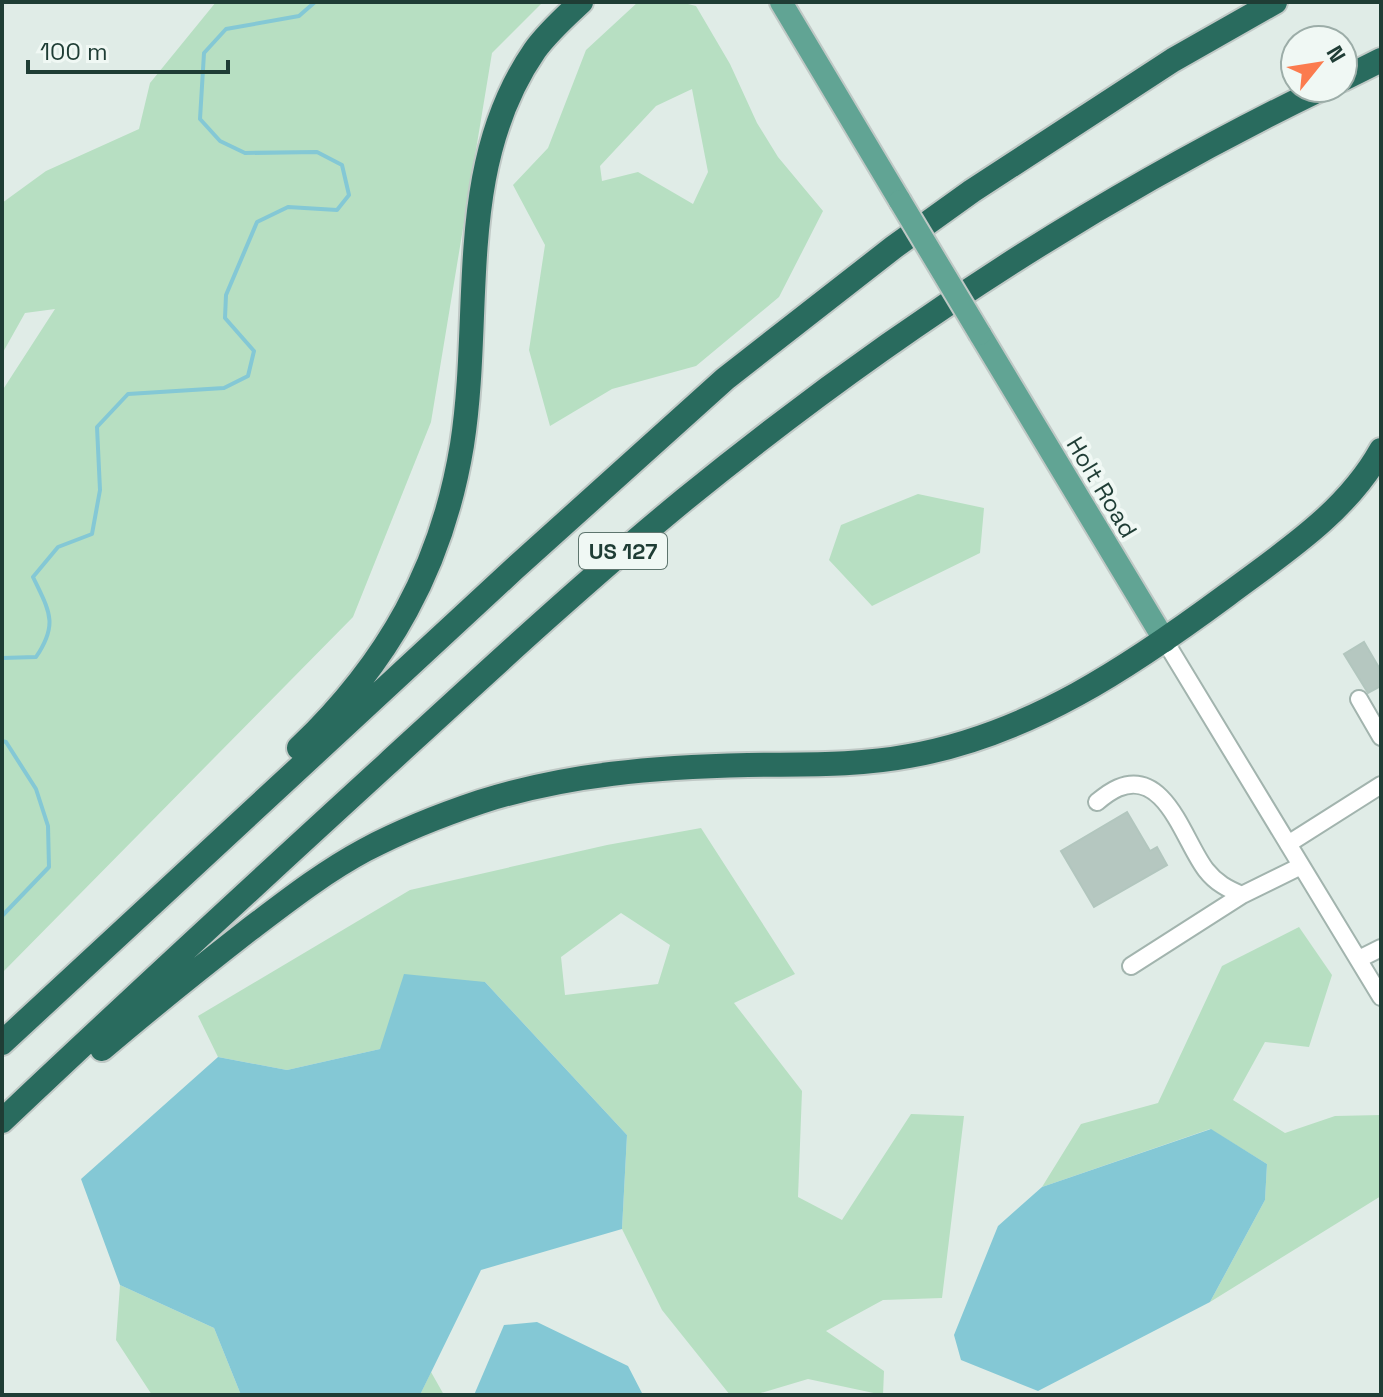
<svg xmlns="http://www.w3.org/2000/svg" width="1383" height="1397" font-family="'Space Grotesk',sans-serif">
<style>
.green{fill:#b7dfc2;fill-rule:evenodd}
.water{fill:#84c8d5}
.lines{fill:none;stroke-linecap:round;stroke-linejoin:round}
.stream{stroke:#84c8d5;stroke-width:4}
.building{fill:#b5c7c0;stroke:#b2c6be;stroke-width:2}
.minor-casing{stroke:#a2b4ae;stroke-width:20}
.major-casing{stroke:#c0c9c6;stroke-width:26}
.highway-casing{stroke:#c0c9c6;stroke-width:28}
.minor{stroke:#fff;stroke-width:16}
.major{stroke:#61a494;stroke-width:22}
.highway{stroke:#296b5e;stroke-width:24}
.major-bridge-casing{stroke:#c0c9c6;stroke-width:26;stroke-linecap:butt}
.major-bridge{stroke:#61a494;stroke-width:22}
.labels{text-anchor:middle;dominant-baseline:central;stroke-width:8;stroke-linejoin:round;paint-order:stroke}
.shield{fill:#f0f8f4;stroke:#5e756e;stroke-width:2}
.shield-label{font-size:22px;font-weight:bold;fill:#1f3d35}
.street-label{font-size:24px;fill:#1f3d35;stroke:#f0f8f4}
</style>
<rect width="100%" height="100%" fill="#e0ece7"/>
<!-- green -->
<path class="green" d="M216,2H543L492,53L431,422L353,617L2,973V391L55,309L25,313L2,354V203L46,171L139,129L150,83Z
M638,2H680L696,6L730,64L757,123L778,157L823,211L779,297L696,366L612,389L550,426L529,350L545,245L513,185L548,148L586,50ZM692,89L708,172L693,204L638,172L602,181L600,166L656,106Z
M918,494L984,508L980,553L872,606L829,560L841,525Z
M701,828L795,974L734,1003L802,1091L798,1197L842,1220L911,1114L964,1116L942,1298L883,1300L826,1331L884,1371L883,1395L808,1379L754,1395H730L662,1310L622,1229L627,1135L485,982L380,1049L287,1070L218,1057L198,1016L410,890L607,845ZM621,913L670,945L658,984L565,995L561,957Z
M1299,927L1332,975L1309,1047L1265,1042L1233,1100L1285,1133L1335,1116L1381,1115V1196L1210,1302L1265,1200L1267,1164L1210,1129L1042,1187L1081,1124L1158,1103L1222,966Z
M120,1285L214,1328L241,1395H152L116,1340Z
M431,1372L444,1395H420Z"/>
<!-- water -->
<path class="water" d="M404,974L485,982L627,1135L622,1229L481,1270L420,1395H241L214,1328L120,1285L81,1179L218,1057L287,1070L380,1049Z
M1211,1129L1267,1164L1265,1200L1210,1302L1038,1391L961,1360L954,1335L998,1226L1042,1187Z
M537,1322L628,1366L643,1395H474L504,1325Z"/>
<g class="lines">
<!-- stream -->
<path class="stream" d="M2,658L36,657C59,623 49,611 33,577L58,547L92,534L100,490L97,427L128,394L224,388L248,376L254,351L225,318L226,295L257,222L288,207L337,210L349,195L342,165L317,152L245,153L220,141L200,119L204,53L226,29L299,16L315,2
M2,741L6,742L36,789L48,826L49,867L2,916"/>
</g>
<!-- building -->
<path class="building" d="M1364,642L1381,671V686L1368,693L1344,654Z
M1127,812L1150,851L1157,847L1167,865L1094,907L1061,851Z"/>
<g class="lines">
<!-- minor casing -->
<g class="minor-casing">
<path id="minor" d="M1165,641L1381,997
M1359,699L1381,737
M1097,802C1103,797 1111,791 1118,788C1166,768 1184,842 1206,870C1216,883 1228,889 1242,895L1301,866
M1288,844L1381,785
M1359,959L1381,948
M1131,966L1242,895"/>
</g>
<!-- major casing -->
<g class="major-casing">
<path id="major" d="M781,2L900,201
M980,334L1165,641"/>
</g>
<!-- highway casing -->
<g class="highway-casing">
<path id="highway" d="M1343,79L1381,60
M299,748C388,663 442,567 462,445C483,311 454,167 535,50C548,32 565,17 581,2
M2,1043L514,569L725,379L894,247L972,191L1173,60L1275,2
M102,1049C150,1008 200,968 250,929C287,901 324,872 365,850C401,831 441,815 480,802C567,774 657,767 748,765C801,764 857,766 909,756C1029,735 1131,666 1227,595C1283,553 1346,513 1381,450
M2,1121C129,1001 258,882 387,764C485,674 582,584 684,500C880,340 1096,198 1323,88"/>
</g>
<!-- minor -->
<use href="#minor" class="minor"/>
<!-- major -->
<use href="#major" class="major"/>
<!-- highway -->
<use href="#highway" class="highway"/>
<!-- major-bridge casing -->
<g class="major-bridge-casing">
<path id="major-bridge" d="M900,201L980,334"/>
</g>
<!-- major-bridge -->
<use href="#major-bridge" class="major-bridge"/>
</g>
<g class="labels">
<!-- shield labels -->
<rect class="shield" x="579" y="533" width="88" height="36" rx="6"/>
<g class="shield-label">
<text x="623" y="551">US 127</text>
</g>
<!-- street labels -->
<g class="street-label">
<text transform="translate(1102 487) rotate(59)">Holt Road</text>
</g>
</g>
<!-- border -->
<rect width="1383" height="1397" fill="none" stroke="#1f3d35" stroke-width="8"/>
<!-- north arrow -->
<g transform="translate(1319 64) rotate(60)"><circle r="38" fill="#f0f8f4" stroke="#9cada8" stroke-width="2"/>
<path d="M0-6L14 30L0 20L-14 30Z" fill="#fb7b4e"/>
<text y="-12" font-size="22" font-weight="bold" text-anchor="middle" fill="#1f3d35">N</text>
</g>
<!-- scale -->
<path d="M28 60v12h200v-12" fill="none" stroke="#1f3d35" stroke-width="4"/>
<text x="40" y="60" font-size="24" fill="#1f3d35" stroke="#f0f8f4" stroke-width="6" paint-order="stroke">100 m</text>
</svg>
